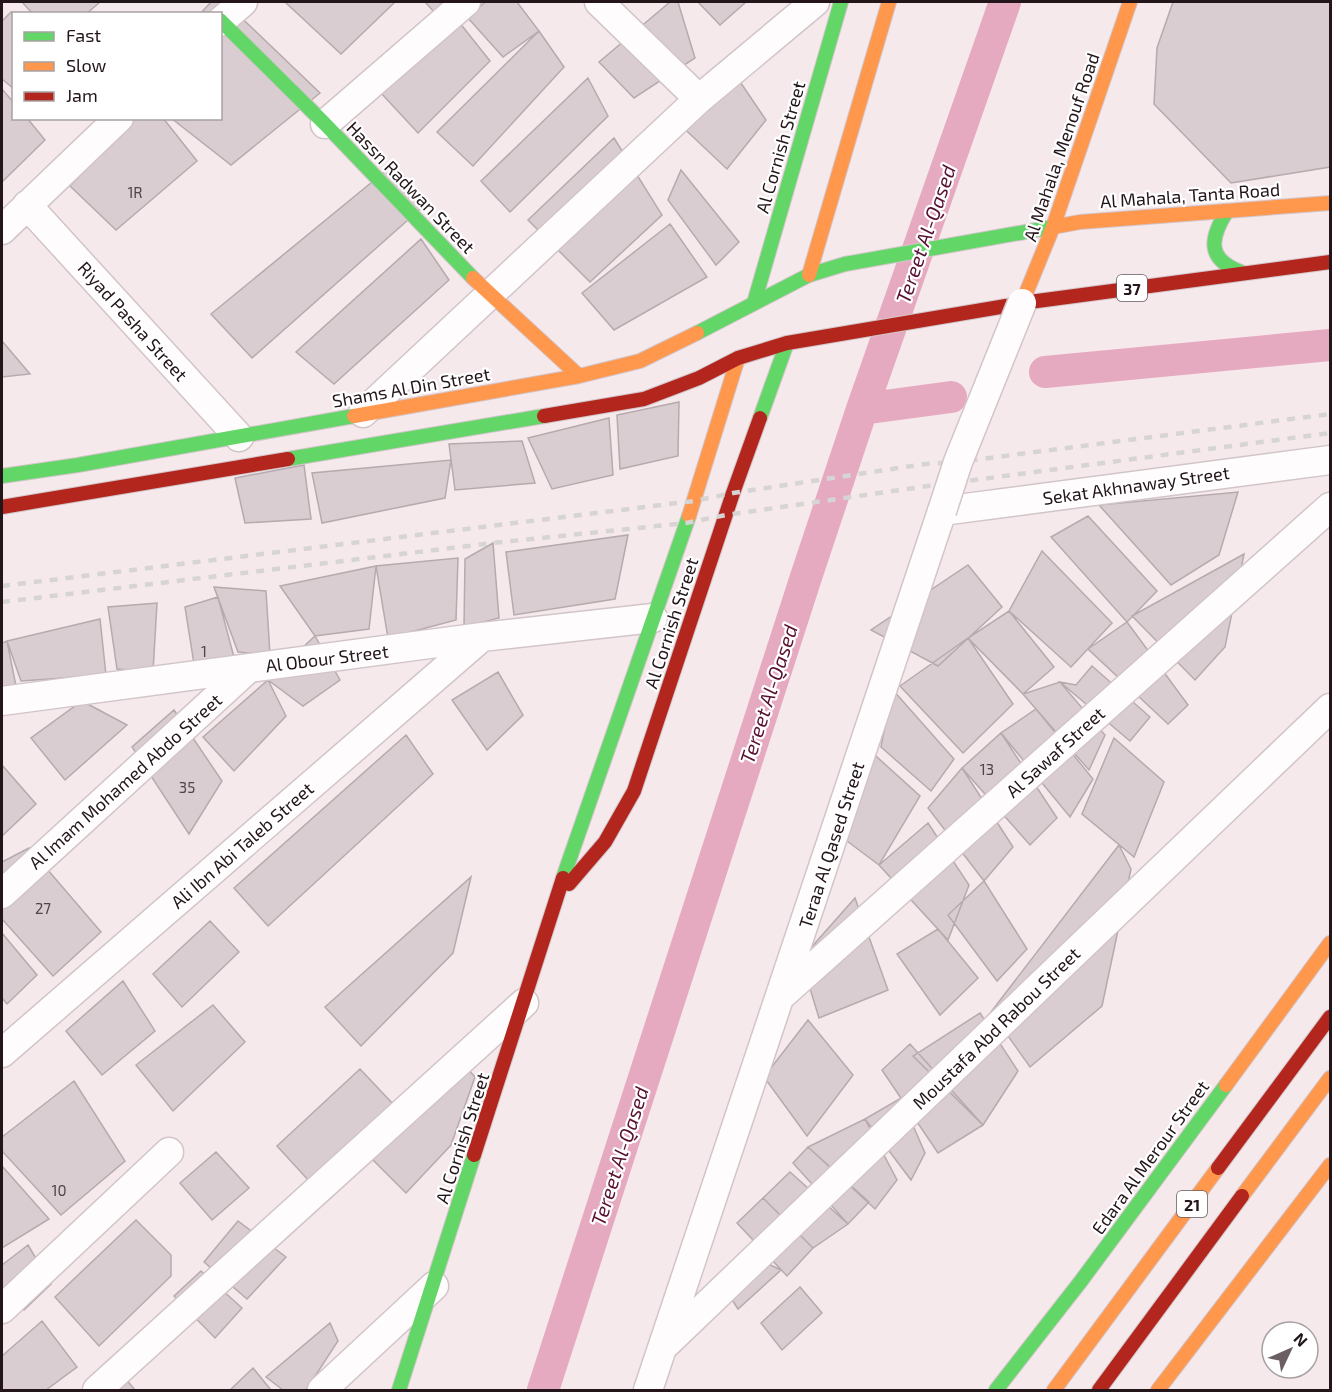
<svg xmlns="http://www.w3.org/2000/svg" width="1332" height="1392" font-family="'Exo 2',sans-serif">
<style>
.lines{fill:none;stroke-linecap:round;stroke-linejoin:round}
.canal{stroke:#e6aac0;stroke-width:32}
.building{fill:#dacdd1;stroke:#b6aaad;stroke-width:1.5}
.street-casing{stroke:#d2c5c9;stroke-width:31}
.fast-casing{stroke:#d2c5c9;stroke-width:16}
.slow-casing{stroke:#d2c5c9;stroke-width:16}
.jam-casing{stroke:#d2c5c9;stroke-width:16}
.street{stroke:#fefcfc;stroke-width:28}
.fast{stroke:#63d668;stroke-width:14}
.slow{stroke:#ff974d;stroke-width:14}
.jam{stroke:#b3261e;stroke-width:14}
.rail{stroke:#d7d4d4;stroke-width:4.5;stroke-dasharray:8 8;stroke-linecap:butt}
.street-bridge-casing{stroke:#d2c5c9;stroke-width:31;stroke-linecap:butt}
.street-bridge{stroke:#fefcfc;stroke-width:28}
.labels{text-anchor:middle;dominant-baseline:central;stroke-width:4.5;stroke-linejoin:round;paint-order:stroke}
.number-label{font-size:15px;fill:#514348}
.shield{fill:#fff;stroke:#655b5f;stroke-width:1.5}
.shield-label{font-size:16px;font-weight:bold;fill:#23151a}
.street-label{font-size:18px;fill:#23151a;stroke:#fff}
.water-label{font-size:20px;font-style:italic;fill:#581133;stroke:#fff}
</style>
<rect width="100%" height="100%" fill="#f5e9ec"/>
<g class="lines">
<!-- canal -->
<path class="canal" d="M1045,372L1330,345
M862,409L951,397
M543,1390L806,577L862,409L1005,2"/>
</g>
<!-- building -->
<path class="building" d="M22,2H100L86,14H33Z
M211,2H225L320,93L231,165L171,118H220V14H200Z
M285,2H395L341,54Z
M425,2H455L438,16Z
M485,2H517L539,31L503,57L468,18Z
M670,2H678L695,58L634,98L599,62Z
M698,2H746L720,25Z
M1173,2H1330V167L1231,183L1154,104L1157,48Z
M11,12L14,15V89L2,79V21Z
M459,22L490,61L418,133L381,93Z
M539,31L564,67L473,166L437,132Z
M730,67L766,120L727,169L673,118Z
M588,78L608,116L510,212L481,181Z
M2,89L14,103V118H27L45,140L2,182Z
M135,118H163L197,161L116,230L70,186Z
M614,138L662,215L590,282L528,220Z
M394,164L426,204L252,358L211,314Z
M681,170L739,242L716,265L668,200Z
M670,224L707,277L614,330L582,293Z
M421,239L449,280L334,384L296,352Z
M2,341L30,374L2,377Z
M679,402L678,456L620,469L617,415Z
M609,418L613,475L552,489L528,438Z
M522,441L535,483L455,490L449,444Z
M451,460L445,498L322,523L312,473Z
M304,465L311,519L245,523L235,478Z
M1238,492L1219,555L1171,585L1099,505Z
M1088,516L1157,591L1127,622L1051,537Z
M628,535L615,599L514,615L506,552Z
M493,543L499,618L464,627L465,559Z
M1042,551L1112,623L1071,667L1009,611Z
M1244,554L1225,647L1195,680L1132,616Z
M458,558L456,620L388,638L376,566Z
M968,565L1002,607L938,666L871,630Z
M376,566L369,629L315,636L280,586Z
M214,587L266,591L270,655L238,652Z
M218,597L235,661L194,664L185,607Z
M157,603L153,672L117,669L108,607Z
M1009,611L1054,667L1023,694L968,638Z
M100,619L106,675L21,681L7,641Z
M1127,622L1188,705L1168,724L1088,649Z
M315,636L340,680L303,706L268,680Z
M968,638L1013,704L963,753L900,686Z
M7,641L16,686L2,687V643Z
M1092,666L1150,717L1130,741L1060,682L1076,685Z
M498,672L523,715L487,750L452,700Z
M268,680L286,716L234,771L203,737Z
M1060,682L1105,735L1089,770L1023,694Z
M892,689L954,759L931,791L881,747Z
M82,701L127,725L65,780L31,738Z
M1036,709L1093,779L1070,817L1001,733Z
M174,710L222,781L189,834L132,747Z
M1001,733L1057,818L1030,845L962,768Z
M406,735L433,774L268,926L234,888Z
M856,738L920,796L879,865L823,823Z
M1114,738L1164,782L1134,857L1082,814Z
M2,765L36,804L2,836Z
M962,768L1013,847L984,881L928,808Z
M928,823L969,885L948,940L879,865Z
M1119,845L1131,869L1102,1006L1030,1067L991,1012Z
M29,848L101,932L53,976L2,919V862Z
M471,877L453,953L361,1046L325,1007Z
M984,881L1027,949L997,981L948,915Z
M855,898L888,990L819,1018L801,959Z
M210,921L239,952L182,1007L153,974Z
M938,929L978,978L940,1015L897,954Z
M2,933L37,975L7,1004L2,998Z
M123,981L155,1031L102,1075L66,1031Z
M213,1005L245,1042L173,1111L136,1065Z
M980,1013L1018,1071L983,1125L913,1056Z
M808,1020L853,1075L807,1136L764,1077Z
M910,1044L983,1125L938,1153L882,1070Z
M466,1067L475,1077L451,1145L406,1193L371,1158Z
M360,1069L394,1105L310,1182L277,1146Z
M74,1081L125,1161L61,1215L2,1151V1137Z
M901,1098L925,1153L911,1180L865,1119Z
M865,1119L897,1180L875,1209L808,1147Z
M808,1147L869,1202L848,1224L793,1163Z
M216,1152L249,1188L212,1220L180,1183Z
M2,1166L49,1219L2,1248Z
M790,1172L848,1224L813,1248L763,1198Z
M763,1198L813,1248L787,1276L737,1223Z
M136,1220L171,1255V1276L99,1346L55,1297Z
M238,1221L286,1257L247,1299L204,1262Z
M28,1245L51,1284L24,1310L2,1287V1265Z
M764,1262L781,1270L738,1309L729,1295Z
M201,1271L242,1308L215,1338L174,1296Z
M800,1287L822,1313L782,1350L761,1323Z
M42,1321L77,1367L46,1390H2V1356Z
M330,1323L338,1341L306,1390H283L266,1377Z
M253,1368L271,1390H230Z
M125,1378L135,1390H112Z"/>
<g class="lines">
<!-- street casing -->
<g class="street-casing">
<path id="street" d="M599,2L699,99
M220,22L243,2
M325,124L466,2
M27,205L239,437
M2,230L119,118
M363,413L699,99L815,2
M2,701L482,637L653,618
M2,894L249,668
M783,994L1330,507
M2,1053L482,637
M2,1309L169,1152
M666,1344L1330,708
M97,1390L524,1003
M322,1390L434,1286
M648,1390L942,511L1330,460"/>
</g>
<!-- fast casing -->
<g class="fast-casing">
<path id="fast" d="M220,20L325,124L473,278
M1227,211C1210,238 1206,259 1241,272
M754,303L841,2
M697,333L809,275L845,264L1053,227
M760,418L787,343
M288,459L544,416
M2,476L78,465L354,416
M563,878L689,516
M399,1390L474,1155
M996,1390L1081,1281L1226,1085"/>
</g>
<!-- slow casing -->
<g class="slow-casing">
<path id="slow" d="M1053,227L1080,222L1330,203
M809,275L889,2
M473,278L579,376
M1006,306L1022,303L1053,227L1130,2
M354,416L579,376L640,361L697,333
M689,516L738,358
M1226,1085L1330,943
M1242,1196L1330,1078
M1054,1390L1218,1168
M1158,1390L1330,1165"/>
</g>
<!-- jam casing -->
<g class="jam-casing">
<path id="jam" d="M1022,303L1330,262
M544,416L644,399L699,378L738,358L787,343L1006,306
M2,507L288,459
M569,884L605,842L634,791L733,493L760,418
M474,1155L563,878
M1218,1168L1330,1017
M1099,1390L1242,1196"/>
</g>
<!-- street -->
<use href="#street" class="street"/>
<!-- fast -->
<use href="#fast" class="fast"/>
<!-- slow -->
<use href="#slow" class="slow"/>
<!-- jam -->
<use href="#jam" class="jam"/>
<!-- rail -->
<path class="rail" d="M2,586L694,501L733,493L925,464L958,462L1330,414
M2,602L493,543L686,523L726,515L921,487L1330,433"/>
<!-- street-bridge casing -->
<g class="street-bridge-casing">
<path id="street-bridge" d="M942,511L958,462L1022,303"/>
</g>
<!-- street-bridge -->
<use href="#street-bridge" class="street-bridge"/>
</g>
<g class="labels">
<!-- number labels -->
<g class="number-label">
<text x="135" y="192">1R</text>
<text x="204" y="651">1</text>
<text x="987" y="769">13</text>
<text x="187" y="787">35</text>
<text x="43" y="908">27</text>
<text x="59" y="1190">10</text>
</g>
<!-- shield labels -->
<g class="shield">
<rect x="1117" y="275" width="30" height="26" rx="4.5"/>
<rect x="1177" y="1191" width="30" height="26" rx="4.5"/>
</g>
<g class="shield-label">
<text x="1132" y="288">37</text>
<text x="1192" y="1204">21</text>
</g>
<!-- street labels -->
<g class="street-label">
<text transform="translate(780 147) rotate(-74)">Al Cornish Street</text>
<text transform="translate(1061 147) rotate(-71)">Al Mahala, Menouf Road</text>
<text transform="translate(411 187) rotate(46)">Hassn Radwan Street</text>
<text transform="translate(1190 195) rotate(-4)">Al Mahala, Tanta Road</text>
<text transform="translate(133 321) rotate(48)">Riyad Pasha Street</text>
<text transform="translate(411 387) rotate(-10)">Shams Al Din Street</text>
<text transform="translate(1136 485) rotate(-8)">Sekat Akhnaway Street</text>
<text transform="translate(671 623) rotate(-72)">Al Cornish Street</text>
<text transform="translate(327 658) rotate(-7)">Al Obour Street</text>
<text transform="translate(1055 752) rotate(-42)">Al Sawaf Street</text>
<text transform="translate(125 781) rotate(-42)">Al Imam Mohamed Abdo Street</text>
<text transform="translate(242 845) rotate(-41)">Ali Ibn Abi Taleb Street</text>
<text transform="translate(831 845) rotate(-72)">Teraa Al Qased Street</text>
<text transform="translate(996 1028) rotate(-44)">Moustafa Abd Rabou Street</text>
<text transform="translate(462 1138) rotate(-72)">Al Cornish Street</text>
<text transform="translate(1150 1157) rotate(-54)">Edara Al Merour Street</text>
</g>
<!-- water labels -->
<g class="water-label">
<text transform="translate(925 234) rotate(-71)">Tereet Al-Qased</text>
<text transform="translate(768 694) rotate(-72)">Tereet Al-Qased</text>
<text transform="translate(619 1156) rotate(-72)">Tereet Al-Qased</text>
</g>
</g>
<!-- border -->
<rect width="1332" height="1392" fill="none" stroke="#23151a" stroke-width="6"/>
<!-- legend -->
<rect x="12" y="12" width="210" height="108" fill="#ffffff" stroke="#a7a1a3" stroke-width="1.5"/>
<rect x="24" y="32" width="30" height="9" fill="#63d668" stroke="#a7a1a3" stroke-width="1.5"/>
<text x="66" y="42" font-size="18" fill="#23151a">Fast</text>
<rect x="24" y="62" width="30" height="9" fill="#ff974d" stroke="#a7a1a3" stroke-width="1.5"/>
<text x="66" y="72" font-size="18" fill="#23151a">Slow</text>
<rect x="24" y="92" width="30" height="9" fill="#b3261e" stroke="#a7a1a3" stroke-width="1.5"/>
<text x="66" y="102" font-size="18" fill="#23151a">Jam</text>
<!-- north arrow -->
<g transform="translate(1290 1350) rotate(46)"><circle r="28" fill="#ffffff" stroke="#a7a1a3" stroke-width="1.5"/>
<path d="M0-4.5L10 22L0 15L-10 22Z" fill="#6c5f64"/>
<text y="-9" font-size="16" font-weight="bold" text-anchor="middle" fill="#23151a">N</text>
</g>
</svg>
